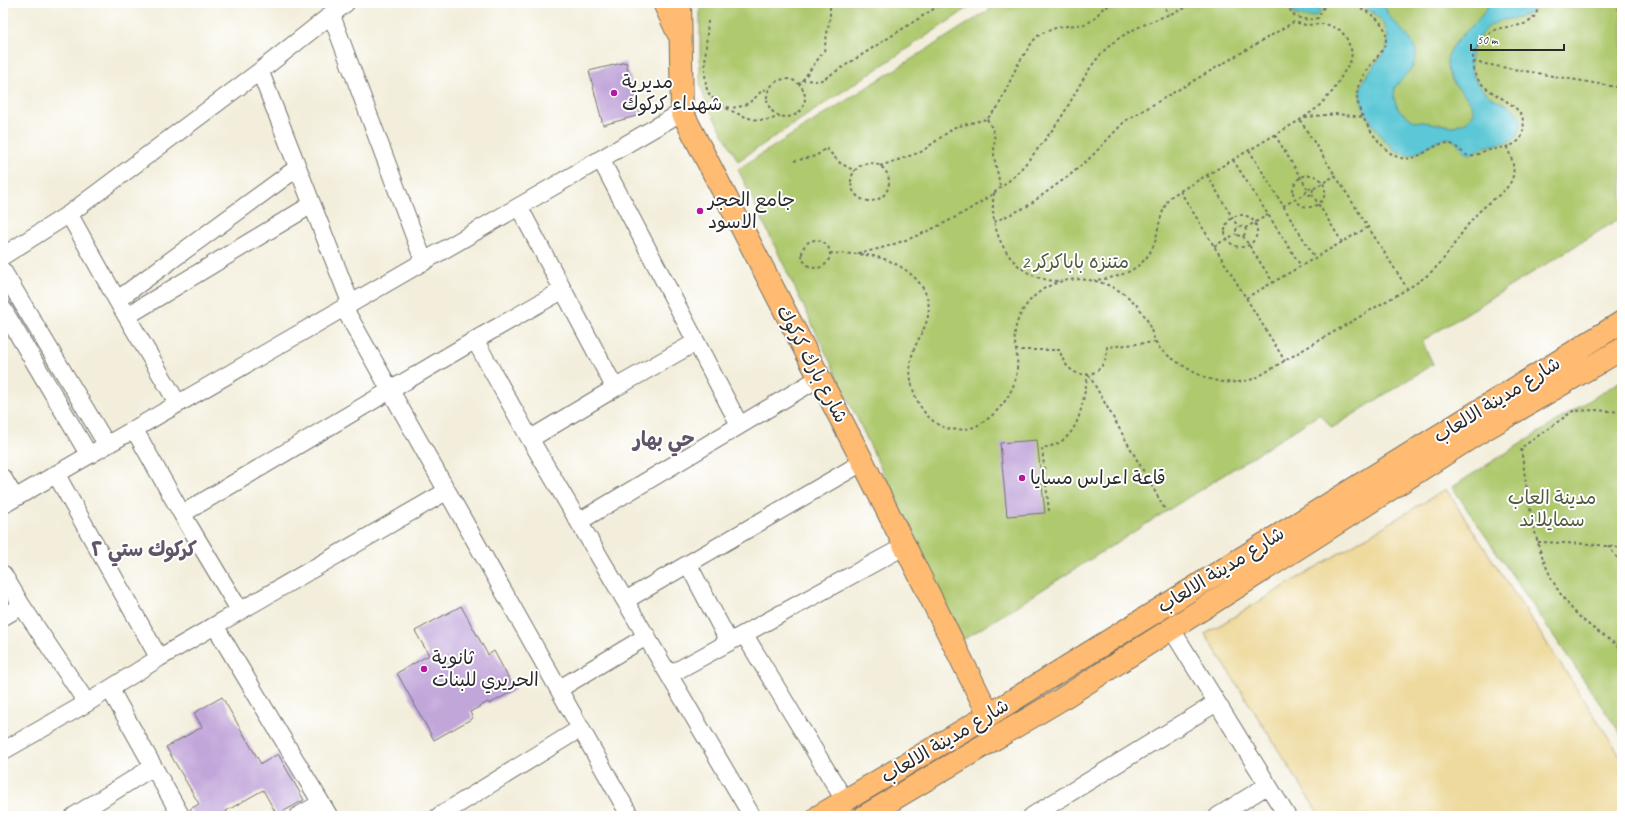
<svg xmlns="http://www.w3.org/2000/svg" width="1625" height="819" font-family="Caveat,'Playpen Sans Arabic',sans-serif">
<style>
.green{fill:#afc96e;stroke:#6d7a4c}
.sand{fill:#eeda9e;stroke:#8c8264}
.water{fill:#5cc7d6;stroke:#447980}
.building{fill:#c1a6da}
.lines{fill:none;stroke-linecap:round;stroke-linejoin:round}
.minor-casing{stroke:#716f69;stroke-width:19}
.major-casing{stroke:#716f69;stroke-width:24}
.path{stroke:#716f69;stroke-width:2;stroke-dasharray:3 3;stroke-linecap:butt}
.minor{stroke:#fff;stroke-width:17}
.major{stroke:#febb71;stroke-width:22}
.poi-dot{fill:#b5179e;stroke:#fff;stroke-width:1.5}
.labels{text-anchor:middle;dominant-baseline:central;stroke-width:4;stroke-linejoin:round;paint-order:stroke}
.poi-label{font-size:19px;fill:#2b2b2b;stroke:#fff;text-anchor:start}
.park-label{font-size:19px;fill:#535a3f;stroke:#fff}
.street-label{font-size:19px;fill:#2b2b2b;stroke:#fff}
.neighbourhood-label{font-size:20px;font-weight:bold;fill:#605668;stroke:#fff}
</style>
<rect width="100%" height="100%" fill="#fff"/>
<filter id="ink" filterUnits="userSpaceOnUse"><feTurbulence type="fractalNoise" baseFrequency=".025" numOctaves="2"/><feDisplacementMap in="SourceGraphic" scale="8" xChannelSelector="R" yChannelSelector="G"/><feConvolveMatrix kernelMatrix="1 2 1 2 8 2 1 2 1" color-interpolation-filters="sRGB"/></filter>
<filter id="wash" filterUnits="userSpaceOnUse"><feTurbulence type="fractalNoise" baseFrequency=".012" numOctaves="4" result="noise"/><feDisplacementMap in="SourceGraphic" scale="16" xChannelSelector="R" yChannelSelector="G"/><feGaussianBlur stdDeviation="0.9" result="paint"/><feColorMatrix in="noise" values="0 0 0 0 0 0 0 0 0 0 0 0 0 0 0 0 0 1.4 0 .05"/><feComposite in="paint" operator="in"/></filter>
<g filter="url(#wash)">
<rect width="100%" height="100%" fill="#f3eedb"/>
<!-- green -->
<path class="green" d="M700,3H976L738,161L705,101L700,83Z
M1000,3H1622V217L1422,341L1433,364L1332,428L1320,414L963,640L738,169Z
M1622,380V736L1452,487Z"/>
<!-- sand -->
<path class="sand" d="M1446,489L1622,758V816H1320L1205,634Z"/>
<!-- water -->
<path class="water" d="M1291,3H1323L1319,14C1311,19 1301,17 1293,13Z
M1357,3H1383L1389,16L1411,40L1416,50V58L1412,68L1395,87L1394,99L1399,110L1414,121L1454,126L1466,122L1474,113C1473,98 1454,89 1449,75C1437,43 1480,28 1489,3H1535L1532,12C1519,20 1503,17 1491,25C1465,45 1463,75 1489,95C1498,102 1510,104 1517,113C1523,120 1521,130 1517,137C1507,144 1495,144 1484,147C1478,149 1476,153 1469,154C1463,151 1460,144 1453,140C1438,132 1423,155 1408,155C1389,155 1359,110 1360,92C1361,79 1380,59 1387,48C1392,25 1375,12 1357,3Z"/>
<g id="blocks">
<!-- building -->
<path class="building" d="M626,62L640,115L603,125L589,71Z
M1037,440L1045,513L1007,516L1000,443Z
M461,606L488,655L494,651L515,690L489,704L488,702L470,712L473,718L434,740L397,673L429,655L415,631Z
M222,697L261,764L278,754L304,800L277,815L263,790L226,811L229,816H194L190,809L199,804L166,747L202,727L194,713Z"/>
</g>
</g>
<g filter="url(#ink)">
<use href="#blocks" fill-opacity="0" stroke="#716f69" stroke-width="1"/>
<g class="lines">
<!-- minor casing -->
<g class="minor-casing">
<path id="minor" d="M331,14L424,262
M260,71L351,304
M601,160L739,424
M519,207L615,388L530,439
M69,214L117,300L178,404
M3,256L69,214L260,71L346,3
M3,271L107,445
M117,300L297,168
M344,308L630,816
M3,309L89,455
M127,316L311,205
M475,340L530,439L752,816
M615,388L696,342
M134,429L182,514L240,611
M56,474L159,658
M3,478L15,498
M3,505L682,112
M182,514L475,340L563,290
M580,521L819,378
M688,564L729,642
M3,574L22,606L87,703
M626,600L863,462
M3,617L22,606
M215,626L329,816
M1172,630L1287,816
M744,634L845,801
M669,675L905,546
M110,689L181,816
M559,689L647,636
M3,751L87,703L159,658L447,491
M74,816L153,767
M298,816L321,803
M439,816L581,728
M1032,816L1216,703
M1218,816L1268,785"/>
</g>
<!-- major casing -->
<g class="major-casing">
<path id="major" d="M664,3L678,33
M680,3L682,112L863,462L989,715
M819,816L989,715L1622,322
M865,816L1060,700L1475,435L1622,349"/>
</g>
<!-- path -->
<path class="path" d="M1162,3L1169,14
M1289,3C1289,19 1305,21 1318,18L1326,3
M1350,3C1363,9 1383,18 1386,34C1388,49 1374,59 1366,71C1363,76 1357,86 1357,93C1356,112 1374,139 1388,151C1417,176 1436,130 1456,147C1461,150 1465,156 1471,156C1476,157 1480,152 1485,151C1494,149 1503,148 1512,145C1515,144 1519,141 1521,138C1538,94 1467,102 1473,57C1473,53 1476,49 1478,46C1481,41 1488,34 1493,31C1510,22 1535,33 1539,3
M1614,3L1622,16
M708,21C707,37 702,79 708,92C714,103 731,111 741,115C754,121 767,122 780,116
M1473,62L1622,88
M767 98a19 19 0 1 1 38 0a19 19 0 1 1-38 0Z
M802,80L819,81L824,79L943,3
M799,85L824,51L830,17V3
M727,107C741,110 754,101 762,90L769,89
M1305,117L1336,114L1363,117
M987,119C997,136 994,137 994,155C995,165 999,176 1000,187
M1300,120L1407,288
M1275,135L1307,188
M1249,150L1315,258
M1233,160L1301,266
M794,161L816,156L826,148L840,163L855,171
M851 182a19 19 0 1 1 38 0a19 19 0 1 1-38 0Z
M880,166L921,152L955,127L987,119L998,107L1018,64L1033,41L1040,34L1058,27L1086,24L1094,19L1104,7L1127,3
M1293 191a16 16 0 1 1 32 0a16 16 0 1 1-32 0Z
M1207,175L1238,227
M1313,189L1312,194L1309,195L1306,193L1307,188L1313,189L1336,175
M1180,191L1285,361
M994,193C987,235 1014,282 1061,281
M1312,194L1342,242
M1283,206L1306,193
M1225 231a16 16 0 1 1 32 0a16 16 0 1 1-32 0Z
M994,222L1026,207L1070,175L1092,156L1125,121L1294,22L1306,25L1326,24L1340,30L1346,37L1352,52L1351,60L1333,91L1317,108L1300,120L1170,197C1162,209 1159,223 1156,238C1148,268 1122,278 1094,280
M1236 231a5 5 0 1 1 10 0a5 5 0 1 1-10 0Z
M1245,228L1268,215
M1243,236L1273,282
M802 254a14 14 0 1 1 28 0a14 14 0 1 1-28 0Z
M1214,246L1236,234
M830,253C845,254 862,253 877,257C903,263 934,286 928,316C925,330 917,340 913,352C905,376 915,409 936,423C946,431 962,431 974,427C995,418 1016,393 1017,369C1019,350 1010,340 1018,320C1024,305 1035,293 1049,286C1082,270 1125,284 1144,315C1151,325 1152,338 1159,347C1164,354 1172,358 1179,363C1205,380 1225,388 1256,378C1294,355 1332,333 1371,310C1390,298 1412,288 1430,273C1448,258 1459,234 1475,216C1497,191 1528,188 1506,146
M858,253C907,246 984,208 1018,172C1032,157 1044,141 1056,125C1074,100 1084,69 1108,47C1132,25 1167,17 1197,3
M1246,298L1368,227
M1015,350H1060C1066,384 1108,382 1107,347L1156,342
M1089,375L1166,511
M1622,412L1595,410L1573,411L1521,448C1529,503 1534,568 1574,611C1587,626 1606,636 1622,649
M1049,511L1042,448C1081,443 1081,406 1088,375
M1538,542L1590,544L1622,548
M1608,546L1622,564"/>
<!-- minor -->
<use href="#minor" class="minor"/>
<!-- major -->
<use href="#major" class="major"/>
</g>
</g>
<!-- markers -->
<g class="poi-dot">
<circle cx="614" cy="93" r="4"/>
<circle cx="700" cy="211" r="4"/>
<circle cx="1022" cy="478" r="4"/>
<circle cx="424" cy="669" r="4"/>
</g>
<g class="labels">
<!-- poi labels -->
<g class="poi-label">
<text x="622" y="82">مديرية<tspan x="622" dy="22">شهداء كركوك</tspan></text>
<text x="708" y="200">جامع الحجر<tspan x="708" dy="22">الاسود</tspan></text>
<text x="1030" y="478">قاعة اعراس مسايا</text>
<text x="432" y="658">ثانوية<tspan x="432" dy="22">الحريري للبنات</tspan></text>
</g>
<!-- park labels -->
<g class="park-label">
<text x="1075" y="262">متنزه باباكركر 2</text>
<text x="1552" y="498">مدينة العاب<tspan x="1552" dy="22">سمايلاند</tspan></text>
</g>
<!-- street labels -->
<g class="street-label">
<text transform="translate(812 364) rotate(62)">شارع بارك كركوك</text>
<text transform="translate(1497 400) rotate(-32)">شارع مدينة الالعاب</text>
<text transform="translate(1221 570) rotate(-32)">شارع مدينة الالعاب</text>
<text transform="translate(945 741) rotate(-31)">شارع مدينة الالعاب</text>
</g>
<!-- neighbourhood labels -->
<g class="neighbourhood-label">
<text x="664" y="439">حي بهار</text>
<text x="144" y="549">كركوك ستي ٢</text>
</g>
</g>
<!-- margin -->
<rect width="1625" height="819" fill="none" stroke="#fff" stroke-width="16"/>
<!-- scale -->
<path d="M1471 44v6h93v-6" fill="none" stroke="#2b2b2b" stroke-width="2"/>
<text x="1477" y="44" font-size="12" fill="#2b2b2b" stroke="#ffffff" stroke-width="3" paint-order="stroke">50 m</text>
</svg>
